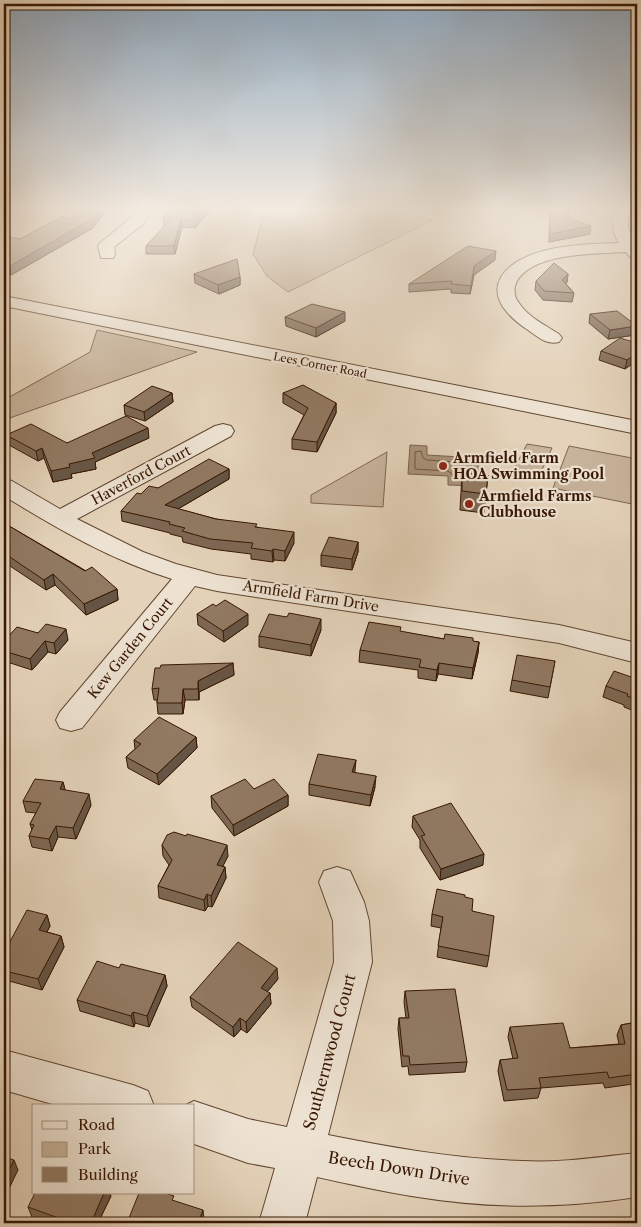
<svg xmlns="http://www.w3.org/2000/svg" width="641" height="1227" font-family="'Libre Caslon Text',serif">
<style>
.green{fill:#c7b39b;stroke:#7f654e}
.water{fill:#a9937b;stroke:#7b614b}
.lines{fill:none;stroke-linecap:round;stroke-linejoin:round}
.shore{stroke:#70553e;stroke-width:1}
.minor-casing{stroke:#624630;stroke-width:2}
.minor{fill:#ede2d2;fill-rule:evenodd}
.wall{fill:#7d6854;stroke:#371702}
.shaded-wall{fill:#665545;stroke:#371702}
.building{fill:#917962;stroke:#371702}
.poi-dot{fill:#8f2418;stroke:#ede2d2;stroke-width:2}
.labels{text-anchor:middle;dominant-baseline:central;stroke-width:4.5;stroke-linejoin:round;paint-order:stroke}
.far-street-label{font-size:11px;fill:#371702;stroke:#ede2d2}
.poi-label{font-size:14px;font-weight:bold;fill:#371702;stroke:#ede2d2;text-anchor:start}
.street-label{font-size:14px;fill:#371702;stroke:#ede2d2}
.near-street-label{font-size:16px;fill:#371702;stroke:#ede2d2}
</style>
<rect width="100%" height="100%" fill="#e4d3ba"/>
<filter id="stains"><feTurbulence type="fractalNoise" baseFrequency=".004" numOctaves="4"/><feColorMatrix values="0 0 0 0 .2 0 0 0 0 .09 0 0 0 0 .02 0 0 0 .5 -.17"/></filter>
<radialGradient id="worn" r=".72"><stop offset=".6" stop-color="#630" stop-opacity="0"/><stop offset="1" stop-color="#630" stop-opacity=".3"/></radialGradient>
<!-- green -->
<path class="green" d="M265,209H381L433,220L288,292L267,276L253,254Z
M97,330L197,352L4,420V400L90,352Z
M527,444L552,448L540,474L514,469Z
M569,446L637,459V505L553,488Z
M387,452L383,507L311,503V495Z"/>
<!-- water -->
<path class="water" d="M410,445L427,446V455L478,458L479,486L448,485V476L408,474Z"/>
<g class="lines">
<!-- shore -->
<path class="shore" d="M461,480H454L452,474L448,471L415,469V452L421,451L423,458L427,460L471,463L473,473"/>
<!-- minor casing -->
<g class="minor-casing">
<path id="minor" d="M137,209H152L143,224L114,247L115,254L113,258H101L98,246L100,243L132,217Z
M616,209H631L628,215V227L637,245V259L631,258L626,252C597,254 534,252 517,281C513,288 514,297 519,303C528,317 545,325 559,334L562,338L559,342C546,345 538,337 528,330C505,315 482,290 511,266C537,245 586,244 619,243C612,231 610,221 616,209Z
M4,296L637,421V434L4,306Z
M223,424L231,426L234,431L231,436L77,519L143,552L176,564L217,575L559,625L637,643V663L559,643L217,591L195,586L82,728L71,731L60,728L56,720L60,712L172,579C111,560 58,529 4,496V479L12,481L60,509L215,426Z
M337,867L350,871L364,902L369,921L372,962L328,1135C394,1148 456,1159 523,1161C561,1163 600,1157 637,1153V1197C565,1208 490,1209 418,1197C384,1192 350,1184 317,1177L305,1223H259L275,1168L248,1163L194,1144V1106H184L194,1101L248,1119L287,1127L334,962L333,921L319,882L324,871Z
M4,1050L133,1085L148,1091L154,1106H59L4,1090Z"/>
</g>
<!-- minor -->
<use href="#minor" class="minor"/>
</g>
<!-- wall -->
<path class="wall" d="M211,209L195,228L182,227L175,254H146V246L165,226H164L163,218Z
M550,209H574L567,212L571,219L590,234L549,242Z
M68,220L93,228L11,275L4,271V236L20,239Z
M495,260L474,275L470,294L451,293V289L409,292V284Z
M194,274L240,277V285L219,294L195,283Z
M568,274L567,282L566,284L574,293L572,302L543,300L535,290L536,281Z
M590,314L635,335L608,339L589,323Z
M285,317L345,321L316,337L286,326Z
M637,343L625,369L599,360L601,351Z
M172,393L173,402L145,421L125,415L124,405Z
M283,393L336,403V413L317,452L292,449V439L304,415L283,403Z
M6,435L67,443L149,438L95,462L96,469L71,474L72,478L53,482L44,458L38,461L9,445Z
M229,469V479L178,509L216,519L257,527L294,543L285,561L274,560L273,562L251,559V554L211,549L183,542L182,537L170,534V533L122,521L121,511L141,494L158,488Z
M462,473L488,475L484,513L460,510L461,492Z
M4,523L117,589L118,600L86,615L55,585L46,590L4,562Z
M358,542V552L352,570L321,566V555Z
M197,614L248,625L224,642L198,625Z
M321,630L311,656L259,647V636Z
M401,632L444,639L479,642L478,653L472,679L438,674L436,681L418,678V670L359,662L360,650Z
M38,633L68,640L56,654L48,652L32,670L4,661V641Z
M555,661L548,698L510,691L512,680Z
M233,663L234,675L199,692V700H185L183,714H158L157,703V700H154L152,689Z
M637,675V712L624,707V705L603,697L606,686L634,678Z
M196,737L197,748L159,785L128,768L126,757L135,749L134,740Z
M355,772L375,787L370,806L309,795V784Z
M63,782L65,790L91,805L76,839L58,837L52,851L32,847L29,836L32,830L30,824L36,813L26,812L23,801Z
M254,789L288,795V806L234,836L212,808L211,796Z
M413,816L483,865L440,880L420,848V840L412,827Z
M162,845L228,856L222,867H225L226,878L212,907L208,906L205,911L159,898L158,886L169,865L163,856Z
M465,897L472,911L489,956L487,967L437,957L441,928L431,926L432,914Z
M47,915L50,926L47,932L61,936L64,947L42,990L9,981L4,991L6,949Z
M119,968L165,975L167,986L149,1027L135,1023L134,1027L80,1011L77,1000Z
M278,979L267,992L270,993L271,1004L247,1033L241,1029L234,1037L192,1007L190,997Z
M405,991L467,1062L465,1072L409,1075L408,1066L402,1067L398,1029L399,1018H406L404,1002Z
M637,1022V1089H635L633,1084L605,1088L603,1083L541,1088L538,1098L504,1101L498,1071L500,1060L513,1059L508,1037L510,1027L570,1048L619,1044L617,1035L621,1025Z
M111,1196L98,1223H49L32,1217L28,1207Z"/>
<!-- shaded-wall -->
<path class="shaded-wall" d="M7,209H22L4,219V210Z
M100,209H107L93,228L11,275L10,266Z
M204,209H211L195,228L194,220Z
M564,209H574L564,214Z
M181,219L182,227L175,254L174,246Z
M591,226L590,234L549,242L550,234Z
M496,251L495,260L474,275L470,294L471,286L474,266Z
M568,274L567,282L561,288L562,280Z
M240,277V285L219,294L218,285Z
M345,312V321L316,337V328Z
M637,326L635,335L608,339L610,330Z
M637,353V361L625,369L627,360Z
M172,393L173,402L145,421L144,412Z
M336,403V413L317,452V442Z
M148,428L149,438L95,462L96,469L71,474L72,478L53,482L51,471Z
M42,448L44,458L38,461L36,451Z
M229,469V479L166,516L165,505Z
M294,532V543L285,561V551Z
M358,542V552L352,570V559Z
M273,549L274,560L273,562L272,551Z
M53,574L55,585L46,590L44,580Z
M117,589L118,600L86,615L84,604Z
M248,614V625L224,642L223,631Z
M321,619V630L311,656V645Z
M66,629L68,640L56,654L54,643Z
M45,641L48,652L32,670L30,659Z
M479,642L478,653L472,679L473,668Z
M233,663L234,675L199,692V700L198,681Z
M439,663L438,674L436,681L437,670Z
M183,689L185,700L183,714L182,703Z
M196,737L197,748L159,785L157,774Z
M356,760L355,771L352,783V772Z
M376,776L375,787L370,806L371,795Z
M63,782L66,793L60,789Z
M89,794L91,805L76,839L73,828Z
M288,795V806L234,836L233,825Z
M56,826L58,837L52,851L49,839Z
M227,845L228,856L218,876L217,865Z
M484,854L483,865L440,880L441,869Z
M225,867L226,878L212,907L211,896Z
M207,894L208,906L205,911L204,900Z
M47,915L50,926L42,941L39,930Z
M61,936L64,947L42,990L38,979Z
M277,968L278,979L262,998L261,988Z
M5,971L9,981L4,991V973Z
M165,975L167,986L149,1027L147,1016Z
M270,993L271,1004L247,1033L246,1022Z
M133,1012L135,1023L134,1027L131,1016Z
M240,1018L241,1029L234,1037L233,1027Z
M14,1160L18,1170L4,1199V1180Z
M104,1193H110L111,1196L98,1223H91Z
M203,1210L204,1220L203,1223H198Z"/>
<!-- building -->
<path class="building" d="M77,209H100L92,219L10,266L4,263V236L20,239L63,216L68,220Z
M172,209H204L194,220L181,219L174,246H146L172,218H163Z
M550,209H566L571,219L591,226L550,234Z
M468,246L496,251L474,266L471,286L451,284L452,281L409,284Z
M237,259L240,277L218,285L194,274Z
M554,263L568,274L562,280L574,293L544,291L536,281Z
M312,304L345,312L316,328L285,317Z
M617,311L637,326L610,330L590,314Z
M620,338L637,343V353L627,360L601,351Z
M303,385L336,403L317,442L292,439L308,408L283,393Z
M152,386L172,393L144,412L124,405Z
M126,416L148,428L92,453L95,458L69,464L70,467L51,471L42,448L36,451L6,435L31,424L67,443Z
M209,459L229,469L165,505L216,519L257,524L255,527L294,532L285,551L273,549L272,551L251,548L253,543L210,539L182,531L185,528L169,524L170,522L121,511L137,493L141,494L149,486L158,488Z
M462,473L488,475L486,494L462,491Z
M4,523L85,571L92,567L117,589L84,604L53,574L44,580L4,553Z
M329,537L358,542L352,559L321,555Z
M225,600L248,614L223,631L197,614L213,604L216,606Z
M289,613L321,619L311,645L259,636L269,614L287,617Z
M369,622L401,627L400,631L444,639L445,634L473,638V641L479,642L473,668L439,663L437,670L419,667L421,660L419,659L360,650Z
M46,624L66,629L54,643L45,641L30,659L4,651V641L17,627L38,633Z
M517,655L555,661L550,687L512,680Z
M233,663L198,681V689H183L182,703H157L159,688L152,689L155,668H160L161,665Z
M614,671L634,678L635,675H637V700L627,696L628,694L606,686Z
M159,717L196,737L157,774L126,757L141,744L134,740Z
M318,754L356,760L352,772L376,776L371,795L309,784Z
M35,779L63,782L60,789L89,794L73,828L56,826L49,839L29,836L34,825L30,824L41,803L23,801Z
M245,779L254,789L274,779L288,795L233,825L211,796Z
M451,803L484,854L441,869L421,836L425,835L413,816Z
M174,832L186,836L187,834L227,845L217,865L225,867L211,896L207,894L204,900L158,886L172,860L162,845L167,835Z
M437,889L465,895V897L473,899L472,911L494,916L489,956L438,946L443,917L432,914Z
M27,910L47,915L39,930L61,936L38,979L5,971L4,973V948L6,949Z
M238,942L277,968L261,988L270,993L246,1022L240,1018L233,1027L190,997Z
M97,961L119,968L121,964L165,975L147,1016L133,1012L131,1016L77,1000Z
M455,989L467,1062L410,1065L409,1056H403L399,1018H409L405,991Z
M637,1022V1074L609,1078L607,1072L539,1078L541,1088L507,1090L500,1060L518,1058L510,1027L563,1023L570,1048L625,1044L621,1025Z
M4,1157L14,1160L4,1180Z
M35,1193H104L91,1223H72L28,1207Z
M139,1193H165L174,1196L172,1200L203,1210L198,1223H127Z"/>
<!-- sky -->
<linearGradient id="sky" x2="0" y2="1"><stop stop-color="#8fa7bc"/><stop offset="0.55" stop-color="#f3ebe0"/><stop offset="1" stop-color="#f3ebe0" stop-opacity="0"/></linearGradient>
<rect width="641" height="380" fill="url(#sky)"/>
<!-- markers -->
<g class="poi-dot">
<circle cx="443" cy="466" r="5"/>
<circle cx="469" cy="504" r="5"/>
</g>
<g class="labels">
<!-- far-street labels -->
<g class="far-street-label">
<text transform="translate(320 365) rotate(11)">Lees Corner Road</text>
</g>
<!-- poi labels -->
<g class="poi-label">
<text x="453" y="458">Armfield Farm<tspan x="453" dy="16">HOA Swimming Pool</tspan></text>
<text x="479" y="496">Armfield Farms<tspan x="479" dy="16">Clubhouse</tspan></text>
</g>
<!-- street labels -->
<g class="street-label">
<text transform="translate(141 475) rotate(-28)">Haverford Court</text>
<text transform="translate(311 596) rotate(9)">Armfield Farm Drive</text>
<text transform="translate(130 648) rotate(-51)">Kew Garden Court</text>
</g>
<!-- near-street labels -->
<g class="near-street-label">
<text transform="translate(329 1052) rotate(-75)">Southernwood Court</text>
<text transform="translate(399 1168) rotate(9)">Beech Down Drive</text>
</g>
</g>
<!-- margin -->
<rect width="641" height="1227" fill="none" stroke="#e4d3ba" stroke-width="20"/>
<rect x="5" y="5" width="631" height="1217" fill="none" stroke="#371702" stroke-width="2.5"/>
<rect x="10" y="10" width="621" height="1207" fill="none" stroke="#371702"/>
<!-- legend -->
<rect x="32" y="1104" width="162" height="90" fill="#ede2d2" stroke="#a4917f"/>
<rect x="42" y="1121" width="25" height="8" fill="#ede2d2" stroke="#a4917f"/>
<text x="78" y="1130" font-size="15" fill="#371702">Road</text>
<rect x="42" y="1142" width="25" height="15" fill="#c7b39b" stroke="#a4917f"/>
<text x="78" y="1154" font-size="15" fill="#371702">Park</text>
<rect x="42" y="1167" width="25" height="15" fill="#917962" stroke="#a4917f"/>
<text x="78" y="1180" font-size="15" fill="#371702">Building</text>
<rect width="100%" height="100%" filter="url(#stains)"/>
<rect width="100%" height="100%" fill="url(#worn)"/>
</svg>
